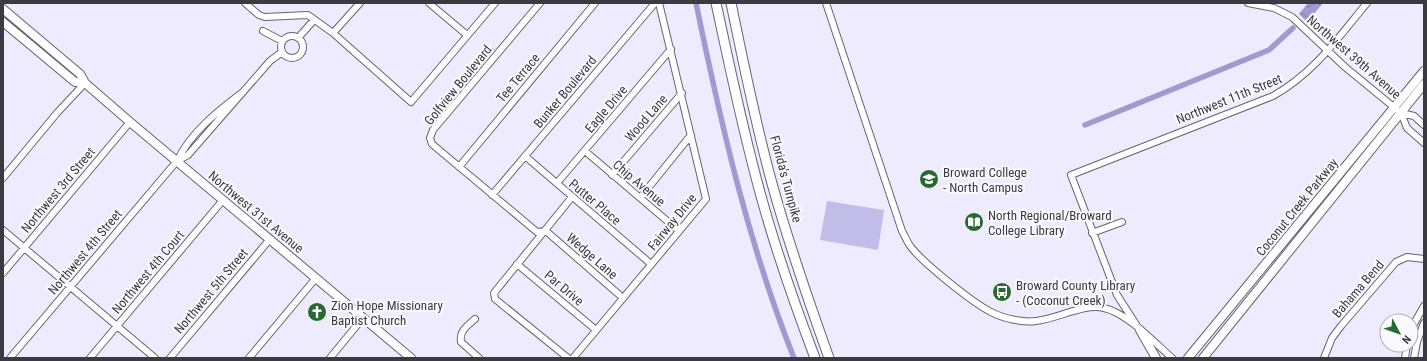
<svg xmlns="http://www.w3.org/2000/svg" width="1427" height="361" font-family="'Roboto Condensed',sans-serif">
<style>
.pitch{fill:#c2bce9}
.water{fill:url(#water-waves)}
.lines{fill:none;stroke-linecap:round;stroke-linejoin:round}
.canal{stroke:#a299d0;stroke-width:5.5}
.minor-casing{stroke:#666373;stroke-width:8}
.major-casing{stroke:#666373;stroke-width:10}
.highway-casing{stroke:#666373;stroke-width:11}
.minor{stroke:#fff;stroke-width:6}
.major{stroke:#fff;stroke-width:8}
.highway{stroke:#fff;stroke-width:9}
.labels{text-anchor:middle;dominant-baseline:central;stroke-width:4;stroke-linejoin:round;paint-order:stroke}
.street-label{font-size:13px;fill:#3b3a41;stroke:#fafafe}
.poi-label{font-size:13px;fill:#3b3a41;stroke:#fafafe;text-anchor:start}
</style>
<defs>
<pattern id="water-waves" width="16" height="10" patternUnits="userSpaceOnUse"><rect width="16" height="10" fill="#a299d0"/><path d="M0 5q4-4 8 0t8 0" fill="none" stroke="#857eaa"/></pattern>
</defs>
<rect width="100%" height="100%" fill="#edebfd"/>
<!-- pitch -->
<path class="pitch" d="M827,201L884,210L878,250L820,240Z"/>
<!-- water -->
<path class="water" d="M1308,3H1323L1307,22L1299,14Z"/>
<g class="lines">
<!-- canal -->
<path class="canal" d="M696,3C721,124 748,243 794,358
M1085,125L1269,50L1293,28"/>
<!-- minor casing -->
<g class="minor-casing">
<path id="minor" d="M245,3L259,15L265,17L308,15L333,33L411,102L495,3
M429,3L467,35
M540,3L433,130L430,138L432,144L537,232L546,231L623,298
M826,3L902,231C905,236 907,242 911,247C923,263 973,303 991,312C1002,318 1023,323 1036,321C1057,319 1084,303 1104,308C1127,313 1154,342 1172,358
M1248,3L1274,8L1292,17L1345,67L1401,113L1414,116L1424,125
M263,31L282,41
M333,33L360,3
M281 47a11 11 0 1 1 22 0a11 11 0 1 1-22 0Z
M298,38L314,20
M1401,113L1407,128L1424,143
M585,151L679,231
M525,156L651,264
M177,161L188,155L270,61L282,52
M459,167L595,3
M612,175L682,93
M3,178L57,113L85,83
M557,183L671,49
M492,195L655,3
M640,198L691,135
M3,230L155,358
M1092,233L1122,222
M517,264L596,330
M3,273L130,122
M475,319C467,326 459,331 461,342L479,358
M1137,326L1117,295L1071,175L1273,96C1314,73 1337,39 1367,3
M1411,329L1424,306
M10,358L177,161C191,132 218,111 243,92
M90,358L223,200
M170,358L270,239
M249,358L316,278
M330,358L363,318
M568,358L495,299L494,293L572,197
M573,358L706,199L659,3
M1324,358L1332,338L1341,326L1396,262L1407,257L1424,259
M1405,358L1407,345
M1414,358L1417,342L1424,323"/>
</g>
<!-- major casing -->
<g class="major-casing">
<path id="major" d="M3,9L80,74L85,83L130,122L411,358
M3,22L75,82L85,83
M1140,330L1156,358
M1188,358L1424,71
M1203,358L1424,84"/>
</g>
<!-- highway casing -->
<g class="highway-casing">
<path id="highway" d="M716,3C730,68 743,132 761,196C776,251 795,305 815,358
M731,3C744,65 756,127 773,187C789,245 809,302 829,358"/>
</g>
<!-- minor -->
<use href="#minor" class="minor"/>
<!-- major -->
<use href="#major" class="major"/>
<!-- highway -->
<use href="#highway" class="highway"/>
</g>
<!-- icons -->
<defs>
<g id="university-disc" transform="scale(1)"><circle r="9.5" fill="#286831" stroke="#fafafe"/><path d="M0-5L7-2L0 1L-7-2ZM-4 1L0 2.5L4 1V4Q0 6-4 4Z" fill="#fff"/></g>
<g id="library-disc" transform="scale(1)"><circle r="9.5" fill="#286831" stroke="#fafafe"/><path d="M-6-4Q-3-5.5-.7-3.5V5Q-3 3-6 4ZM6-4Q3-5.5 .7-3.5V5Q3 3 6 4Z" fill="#fff"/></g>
<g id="bus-disc" transform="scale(1)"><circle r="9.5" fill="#286831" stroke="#fafafe"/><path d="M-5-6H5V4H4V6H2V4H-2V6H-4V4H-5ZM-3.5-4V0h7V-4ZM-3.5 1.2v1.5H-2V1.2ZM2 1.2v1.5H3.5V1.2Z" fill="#fff"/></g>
<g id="church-disc" transform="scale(1)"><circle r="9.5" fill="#286831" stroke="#fafafe"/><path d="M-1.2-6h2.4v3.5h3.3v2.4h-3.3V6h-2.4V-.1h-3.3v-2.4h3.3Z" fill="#fff"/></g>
</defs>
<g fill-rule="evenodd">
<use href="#university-disc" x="929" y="179"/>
<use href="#library-disc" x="974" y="222"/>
<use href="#bus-disc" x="1002" y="292"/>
<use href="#church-disc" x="317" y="312"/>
</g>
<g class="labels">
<!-- street labels -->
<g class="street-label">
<text transform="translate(1354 57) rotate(41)">Northwest 39th Avenue</text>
<text transform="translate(518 78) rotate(-50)">Tee Terrace</text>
<text transform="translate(458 85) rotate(-51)">Golfview Boulevard</text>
<text transform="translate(565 92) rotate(-50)">Bunker Boulevard</text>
<text transform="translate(1229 99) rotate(-22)">Northwest 11th Street</text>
<text transform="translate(606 109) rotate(-50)">Eagle Drive</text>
<text transform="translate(646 118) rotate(-49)">Wood Lane</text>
<text transform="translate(786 179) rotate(75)">Florida's Turnpike</text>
<text transform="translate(639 183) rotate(40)">Chip Avenue</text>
<text transform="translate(58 190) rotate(-50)">Northwest 3rd Street</text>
<text transform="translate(595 202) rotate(40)">Putter Place</text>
<text transform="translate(1297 207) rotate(-51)">Coconut Creek Parkway</text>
<text transform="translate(256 212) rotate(40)">Northwest 31st Avenue</text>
<text transform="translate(672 222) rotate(-51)">Fairway Drive</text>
<text transform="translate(85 252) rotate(-50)">Northwest 4th Street</text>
<text transform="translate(592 256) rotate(41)">Wedge Lane</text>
<text transform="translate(148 272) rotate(-50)">Northwest 4th Court</text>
<text transform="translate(564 288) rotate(40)">Par Drive</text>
<text transform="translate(1358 289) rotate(-49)">Bahama Bend</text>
<text transform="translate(211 291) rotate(-50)">Northwest 5th Street</text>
</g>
<!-- poi labels -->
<g class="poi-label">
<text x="943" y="172">Broward College<tspan x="943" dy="15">- North Campus</tspan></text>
<text x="988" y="215">North Regional/Broward<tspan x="988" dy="15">College Library</tspan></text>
<text x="1016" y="285">Broward County Library<tspan x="1016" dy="15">- (Coconut Creek)</tspan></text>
<text x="331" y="305">Zion Hope Missionary<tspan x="331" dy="15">Baptist Church</tspan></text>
</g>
</g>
<!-- border -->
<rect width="1427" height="361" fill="none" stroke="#3b3a41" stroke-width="8"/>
<!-- north arrow -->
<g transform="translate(1399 333) rotate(131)"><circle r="19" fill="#fafafe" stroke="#aeadb2"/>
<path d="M0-3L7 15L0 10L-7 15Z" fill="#286831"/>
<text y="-6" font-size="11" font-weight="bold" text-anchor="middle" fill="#3b3a41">N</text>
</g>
</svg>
